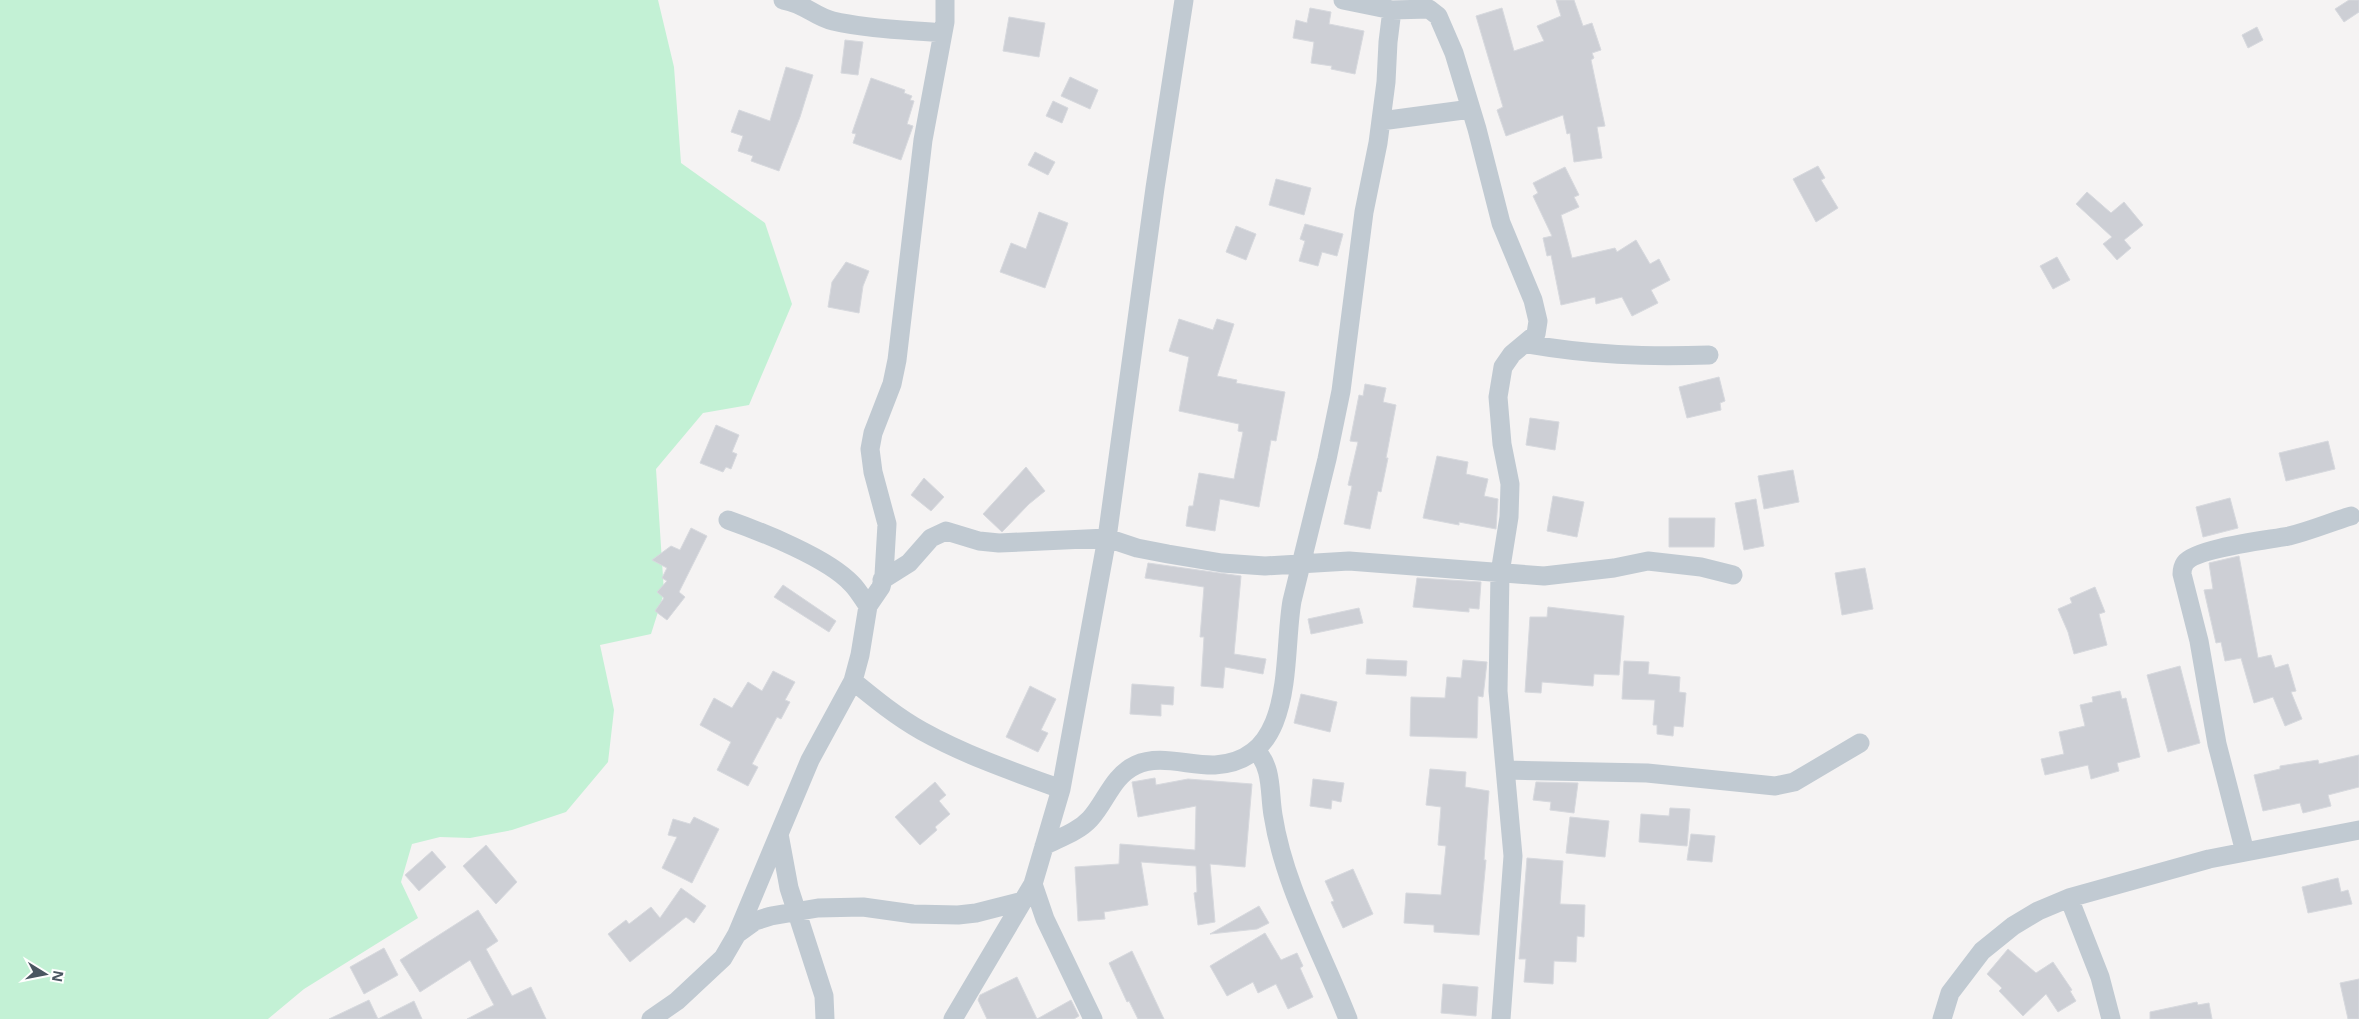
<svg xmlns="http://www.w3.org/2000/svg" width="2359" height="1019" font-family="'Noto Sans',sans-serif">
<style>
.green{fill:#c3f1d5}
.building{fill:#cdcfd5;stroke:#d7d9de}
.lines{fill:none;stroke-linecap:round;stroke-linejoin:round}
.street{stroke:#c1cad2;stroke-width:19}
</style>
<rect width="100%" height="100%" fill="#f5f3f3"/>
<!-- green -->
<path class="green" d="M0,0H658L674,67L681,163L765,223L792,304L749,405L703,413L656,469L664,593L651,634L600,645L614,710L608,762L566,812L512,830L470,838L440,837L412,844L401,882L418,918L304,989L268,1019H0Z"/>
<!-- building -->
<path class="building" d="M1556,0H1574L1583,26L1592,23L1601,50L1592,53L1594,58L1591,60L1605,126L1597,127L1602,158L1574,162L1570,133L1567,134L1563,115L1506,136L1497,110L1503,107L1476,16L1502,8L1514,51L1544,41L1537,26L1561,16Z
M2349,0H2359V12L2344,22L2335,9Z
M1310,8L1331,12L1329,24L1364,31L1355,74L1331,69L1332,66L1311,63L1314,42L1293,38L1296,20L1307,23Z
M1009,17L1045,23L1039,57L1003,51Z
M2257,27L2263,40L2248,48L2242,35Z
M845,40L863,42L858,75L841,73Z
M786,67L813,75L800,117L779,171L751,161L753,156L738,151L743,136L731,132L739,110L770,121Z
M1070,77L1098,90L1090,109L1061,96Z
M871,78L905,90L904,93L912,96L910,100L914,101L907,124L913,126L901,160L853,143L856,134L852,133Z
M1053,101L1068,108L1062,123L1046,116Z
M1035,152L1055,162L1048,175L1028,165Z
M1818,166L1825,178L1821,180L1838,208L1816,222L1793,179Z
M1565,167L1579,195L1574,197L1579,207L1561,215L1572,258L1615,248L1617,252L1636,240L1650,264L1659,259L1670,280L1651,290L1658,303L1632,316L1622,297L1596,304L1595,297L1561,305L1551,255L1547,256L1543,238L1552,236L1533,196L1538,193L1533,183Z
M1276,179L1311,188L1304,215L1269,205Z
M2087,192L2111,213L2124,202L2143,225L2124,240L2131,248L2117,260L2103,244L2112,237L2076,204Z
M1039,212L1068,223L1045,288L1000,272L1011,243L1026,249Z
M1305,224L1343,234L1337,256L1322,252L1318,266L1299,261L1305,241L1300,239Z
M1236,226L1256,234L1246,260L1226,252Z
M2057,257L2070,280L2053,289L2040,266Z
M846,262L869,271L863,286L859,313L828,307L832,282Z
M1179,319L1213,330L1217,319L1234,324L1217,376L1237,380L1236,383L1285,392L1276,441L1271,440L1259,507L1220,499L1215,531L1186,526L1189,506H1193L1199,473L1234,479L1243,432L1238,431L1239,424L1179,411L1189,357L1169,351Z
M1719,377L1725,401L1720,403L1721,410L1687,418L1679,387Z
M1365,384L1386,388L1383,402L1396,405L1386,458H1388L1381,492L1378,491L1370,529L1344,524L1352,486L1348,485L1358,442L1350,441L1359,395L1363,396Z
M1530,418L1559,422L1555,450L1526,445Z
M716,425L739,435L732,452L737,454L731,469L726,467L723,472L700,463Z
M2328,441L2335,469L2286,481L2279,453Z
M1437,456L1468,462L1466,474L1488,479L1484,496L1498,499L1496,529L1459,522V525L1423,518Z
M1026,467L1045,491L1029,504L1002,532L983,514Z
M1793,470L1799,502L1764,509L1758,476Z
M924,478L944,497L931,511L911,495Z
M1553,496L1584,502L1577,537L1547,531Z
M2230,498L2238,528L2203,537L2196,507Z
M1756,499L1764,546L1744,550L1735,503Z
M1669,518H1715L1714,547H1669Z
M691,528L707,536L679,592L685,597L667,620L655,611L664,598L657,592L667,581L662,578L667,568L652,560L671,546L680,550Z
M2239,556L2258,658L2271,655L2275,668L2288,664L2296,691L2291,692L2302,719L2285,726L2273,697L2254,703L2241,658L2225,661L2221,642L2216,643L2204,590L2213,589L2209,563Z
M1148,563L1241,576L1234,654L1266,659L1263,674L1225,667L1223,688L1201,686L1204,637H1200L1204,587L1145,578Z
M1865,568L1873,609L1842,615L1835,573Z
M1417,578L1481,582L1479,609L1469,608V612L1413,607Z
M783,585L836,621L829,632L774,597Z
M2095,587L2105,612L2099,614L2107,645L2074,654L2068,632L2058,609L2072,603L2070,598Z
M1548,607L1624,616L1619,675L1594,674L1593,686L1542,682L1541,693L1525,692L1530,617H1547Z
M1359,608L1363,623L1311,634L1308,619Z
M1367,659L1407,661L1406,676L1366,674Z
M1463,660L1487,662L1483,697L1478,696L1477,738L1410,736L1411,697L1445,698L1447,677L1461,678Z
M1624,661L1649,662L1648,674L1680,677L1679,692L1686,693L1683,727L1674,726L1673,736L1657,734V725H1653L1655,700L1622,699Z
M2180,666L2200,743L2168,752L2147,675Z
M773,671L795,682L785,700L790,702L781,719L777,717L752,764L758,767L748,786L717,770L731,742L700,725L714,698L732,708L748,682L762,691Z
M1132,684L1174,687L1173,705L1161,704V716L1130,714Z
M1030,686L1056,699L1041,730L1048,733L1038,752L1006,737Z
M2120,691L2122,699L2126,698L2140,757L2117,763L2119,771L2091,779L2088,765L2045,775L2041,759L2064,754L2059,732L2085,726L2080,705L2093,702L2092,697Z
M1301,694L1337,702L1330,732L1294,723Z
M2359,755V787L2328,795L2331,806L2303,813L2300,803L2263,811L2254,775L2280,769V766L2318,760L2319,764Z
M1430,769L1466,772L1465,787L1489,791L1484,860H1486L1479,935L1434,932V925L1404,923L1406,893L1441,895L1446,846L1438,845L1441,807L1426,805Z
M1155,778L1156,785L1188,779L1252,784L1245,867L1210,864L1215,922L1198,925L1194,893L1197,892L1196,866L1141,862L1148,905L1104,912L1105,919L1078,921L1075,867L1119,864L1120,844L1195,850L1196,806L1138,817L1132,782Z
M1313,779L1344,783L1341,802L1332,800L1331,809L1310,806Z
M935,782L946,795L939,801L950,814L935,827L937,830L920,845L895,817Z
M1536,782L1578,783L1574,813L1550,810L1551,802L1533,800Z
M1670,808L1690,809L1687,846L1639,842L1641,814L1669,816Z
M694,817L719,829L692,883L662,868L677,837L668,835L673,819L690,824Z
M1570,817L1609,821L1605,857L1566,853Z
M1691,834L1715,836L1712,862L1687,860Z
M486,845L517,882L496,904L463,866Z
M432,851L446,867L419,891L405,875Z
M1527,858L1563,861L1560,904L1585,905L1584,937L1577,936L1576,962L1554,961L1553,984L1524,982L1526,959H1519Z
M1353,869L1373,914L1343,928L1331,902L1334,901L1325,881Z
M2338,878L2341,892L2348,890L2352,904L2308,913L2302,887Z
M681,888L706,906L694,923L686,917L630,962L608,934L626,920L629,924L651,907L660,918Z
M1259,906L1269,923L1257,929L1210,934Z
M478,910L498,941L486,949L512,996L531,987L546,1019H467L494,1005L470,960L420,992L400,960Z
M1265,933L1281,960L1297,953L1303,966L1300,968L1313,997L1288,1009L1276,984L1258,993L1253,982L1227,996L1210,966Z
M384,948L398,975L364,994L350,967Z
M2008,949L2036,973L2053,962L2072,990L2070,991L2076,1001L2058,1012L2046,994L2023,1016L1999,991L2002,988L1987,974Z
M1132,951L1164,1019H1138L1129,1001L1127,1002L1109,963Z
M1017,977L1037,1019L1071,1000L1079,1016L1074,1019H987L978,1000L980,995Z
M2359,979V1019H2348L2340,983Z
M1443,984L1478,987L1476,1016L1441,1013Z
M369,1000L378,1019H329Z
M414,1001L422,1019H378Z
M2197,1002L2198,1005L2209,1003L2212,1019H2150V1012Z"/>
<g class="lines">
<!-- street -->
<path class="street" d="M783,0C804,3 815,17 833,21C867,29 907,30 942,33
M1343,0L1392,10L1429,9L1438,16L1454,53L1477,129L1501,223L1533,300L1538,321L1536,334L1512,354L1503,367L1498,397L1502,444L1510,484L1509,517L1500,573L1498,691L1513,856L1501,1019
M1381,121L1471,109
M1527,344C1591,355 1644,357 1709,355
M728,520C762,532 828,558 852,584C858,590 863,599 868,606
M882,580L909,563L931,538L946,531L979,541L999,543L1107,538L1137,548L1168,554L1222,563L1265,566L1349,561L1544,576L1614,568L1648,561L1701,567L1733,575
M853,681C875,699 897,717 922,731C965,755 1014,772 1061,789
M1256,750C1273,769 1269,791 1273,815C1284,886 1322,952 1348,1019
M1506,770L1647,773L1775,786L1794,782L1860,743
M779,834L789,888L824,996L825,1019
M1044,846C1059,838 1078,832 1090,819C1106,802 1112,776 1136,765C1159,754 1190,766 1215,765C1297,760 1282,657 1292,601L1327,459L1341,391L1364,212L1378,143L1386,82L1388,42L1392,10
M2245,852L2217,744L2199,641L2182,574C2182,570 2183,566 2185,563C2196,548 2269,540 2289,536C2310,531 2331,522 2351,516
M1033,884L1045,919L1093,1019
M2069,898L2100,977L2111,1019
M737,934L755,921L771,916L818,908L863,907L913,914L958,915L976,913L1023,901
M651,1019L677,1001L723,958L737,934L810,760L853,681L860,655L868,606L881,587L884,575L887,524L873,472L870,449L873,433L892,384L897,360L923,140L945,22V0
M953,1019L1033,884L1061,789L1107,538L1155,188L1184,0
M1942,1019L1950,993L1982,951L2013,926L2038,911L2069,898L2209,859L2359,830"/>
</g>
<!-- north arrow -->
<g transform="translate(45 974) rotate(100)" stroke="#ffffff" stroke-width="4" paint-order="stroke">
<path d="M0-4L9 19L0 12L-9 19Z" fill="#4a5661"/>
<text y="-8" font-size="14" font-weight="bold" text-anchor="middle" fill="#4a5661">N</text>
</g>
</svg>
